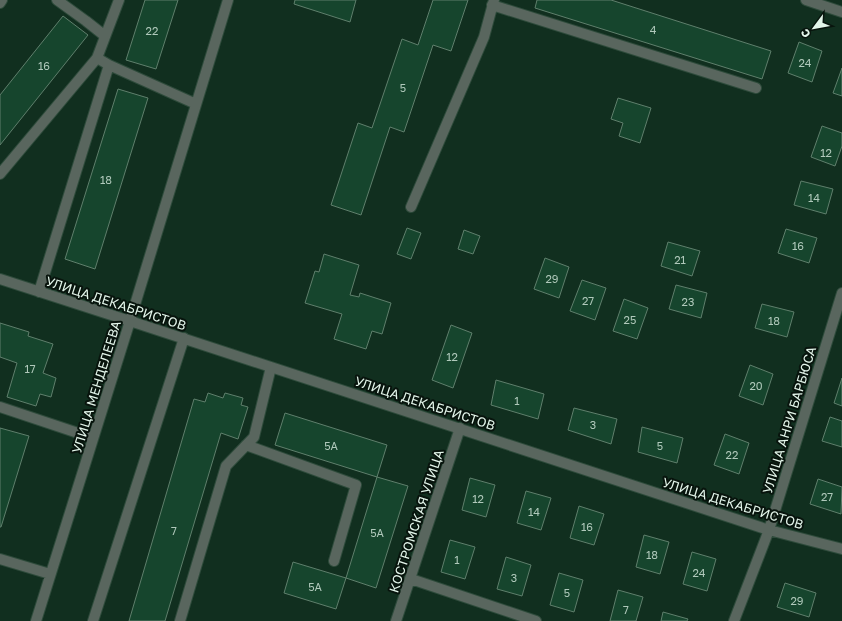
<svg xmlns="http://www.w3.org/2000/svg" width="842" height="621" font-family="'Golos Text',sans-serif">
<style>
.building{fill:#16452d;stroke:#5f7f6c}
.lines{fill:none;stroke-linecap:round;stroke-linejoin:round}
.minor-casing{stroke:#2e4b3b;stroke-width:12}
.minor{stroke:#59665e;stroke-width:10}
.labels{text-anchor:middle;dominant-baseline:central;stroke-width:4;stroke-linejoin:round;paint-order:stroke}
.number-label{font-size:11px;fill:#b0c9bb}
.street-label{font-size:13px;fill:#e3f5ea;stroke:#08140d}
</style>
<rect width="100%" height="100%" fill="#112f1f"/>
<!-- building -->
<path class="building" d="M145,0H178L156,69L126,60Z
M295,0H356L350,22L294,4Z
M433,0H468L451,51L433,45L404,132L390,127L361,215L331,205L358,123L372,128L402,39L418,45Z
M537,0H611L771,51L762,79L535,8Z
M63,16L88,35L0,145V95Z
M799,42L822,51L812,82L788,73Z
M842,68V96L833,93Z
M118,89L148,98L95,269L65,259Z
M618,98L651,108L640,143L619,136L623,123L611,119Z
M822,126L842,133V146L835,166L811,157Z
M801,181L833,189L826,214L794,205Z
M407,228L421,233L411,259L397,254Z
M786,229L817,238L809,263L778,253Z
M464,230L480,236L473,254L458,249Z
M668,242L700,251L692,276L661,266Z
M324,254L359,265L350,295L359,297L360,293L391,303L382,334L372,331L366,349L334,339L342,314L305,303L315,271L319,272Z
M545,258L569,267L559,298L534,289Z
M582,280L606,288L595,320L570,311Z
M676,285L707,293L701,318L669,309Z
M624,299L648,308L637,339L613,331Z
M762,304L794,312L787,337L755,328Z
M0,323L29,332L28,336L53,344L43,373L56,378L51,397L40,394L36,406L7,397L17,363L0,357Z
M451,325L472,333L453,388L432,380Z
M750,365L773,374L763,405L739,396Z
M842,378V406L834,403Z
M496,380L544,394L538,419L491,405Z
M208,393L223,398L225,393L243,398L241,405L248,407L238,439L221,433L165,621H129L194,399L205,402Z
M574,408L617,419L611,444L568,430Z
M285,413L387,445L377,477L275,445Z
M830,417L842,421V447L822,441Z
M642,427L683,438L677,463L638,452Z
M0,428L29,436L1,527H0Z
M725,434L749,443L739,474L714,465Z
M377,477L408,486L376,588L346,578Z
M470,478L495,485L486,517L462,510Z
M818,479L842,487L841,514L810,504Z
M526,491L551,498L541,530L517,523Z
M579,506L604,514L594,545L570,538Z
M644,535L669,542L660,574L636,567Z
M450,540L475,547L465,579L441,572Z
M692,552L716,559L707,591L683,584Z
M506,557L531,565L522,596L497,589Z
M293,562L346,578L336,609L284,593Z
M559,573L583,580L574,612L550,605Z
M785,583L816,593L809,617L777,607Z
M618,590L643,597L636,621H610Z
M663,612L688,619L687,621H661Z"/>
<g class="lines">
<!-- minor casing -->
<g class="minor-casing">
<path id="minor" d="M57,0L86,21L105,36
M806,0L842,12
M0,3L2,0
M492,5L756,88
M109,65L196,104
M0,174L97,58L119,0
M411,207L484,37L494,0
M0,279L130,321L769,530L842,549
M39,292L109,65L97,58
M0,407L93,438
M246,445L356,485L334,561
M0,559L50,574
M411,579L536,621
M36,621L130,321L228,0
M93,621L184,338
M180,621L226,466L254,437L271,367
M396,621L460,428
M734,621L769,530L842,293"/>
</g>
<!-- minor -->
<use href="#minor" class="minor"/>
</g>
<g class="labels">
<!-- number labels -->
<g class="number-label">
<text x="653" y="29">4</text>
<text x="152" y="30">22</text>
<text x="805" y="62">24</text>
<text x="44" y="65">16</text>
<text x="403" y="87">5</text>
<text x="826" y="152">12</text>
<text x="106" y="179">18</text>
<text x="814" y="197">14</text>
<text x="798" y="245">16</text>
<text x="680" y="259">21</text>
<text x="552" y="278">29</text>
<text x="588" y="300">27</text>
<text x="688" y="301">23</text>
<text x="630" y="319">25</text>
<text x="774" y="320">18</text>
<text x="452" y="356">12</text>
<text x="30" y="368">17</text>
<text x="756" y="385">20</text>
<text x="517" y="400">1</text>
<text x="593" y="424">3</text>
<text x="331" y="445">5А</text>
<text x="660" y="445">5</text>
<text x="732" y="454">22</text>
<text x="827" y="496">27</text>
<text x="478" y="498">12</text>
<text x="534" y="511">14</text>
<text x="587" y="526">16</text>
<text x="174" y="530">7</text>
<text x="377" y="532">5А</text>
<text x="652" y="554">18</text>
<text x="457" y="559">1</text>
<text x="699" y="572">24</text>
<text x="514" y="577">3</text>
<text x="315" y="586">5А</text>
<text x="567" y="592">5</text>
<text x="797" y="600">29</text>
<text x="626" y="609">7</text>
</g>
<!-- street labels -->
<g class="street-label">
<text transform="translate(116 303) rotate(18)">УЛИЦА ДЕКАБРИСТОВ</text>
<text transform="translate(96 387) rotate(-73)">УЛИЦА МЕНДЕЛЕЕВА</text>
<text transform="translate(425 403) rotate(18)">УЛИЦА ДЕКАБРИСТОВ</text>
<text transform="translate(789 420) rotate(-73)">УЛИЦА АНРИ БАРБЮСА</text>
<text transform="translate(733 503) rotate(17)">УЛИЦА ДЕКАБРИСТОВ</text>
<text transform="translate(416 521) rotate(-72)">КОСТРОМСКАЯ УЛИЦА</text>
</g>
</g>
<!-- north arrow -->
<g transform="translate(814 28) rotate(238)" stroke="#08140d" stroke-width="3" paint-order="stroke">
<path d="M0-3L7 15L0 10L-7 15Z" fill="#e3f5ea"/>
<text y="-6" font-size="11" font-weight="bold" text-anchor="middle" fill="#e3f5ea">С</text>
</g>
</svg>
